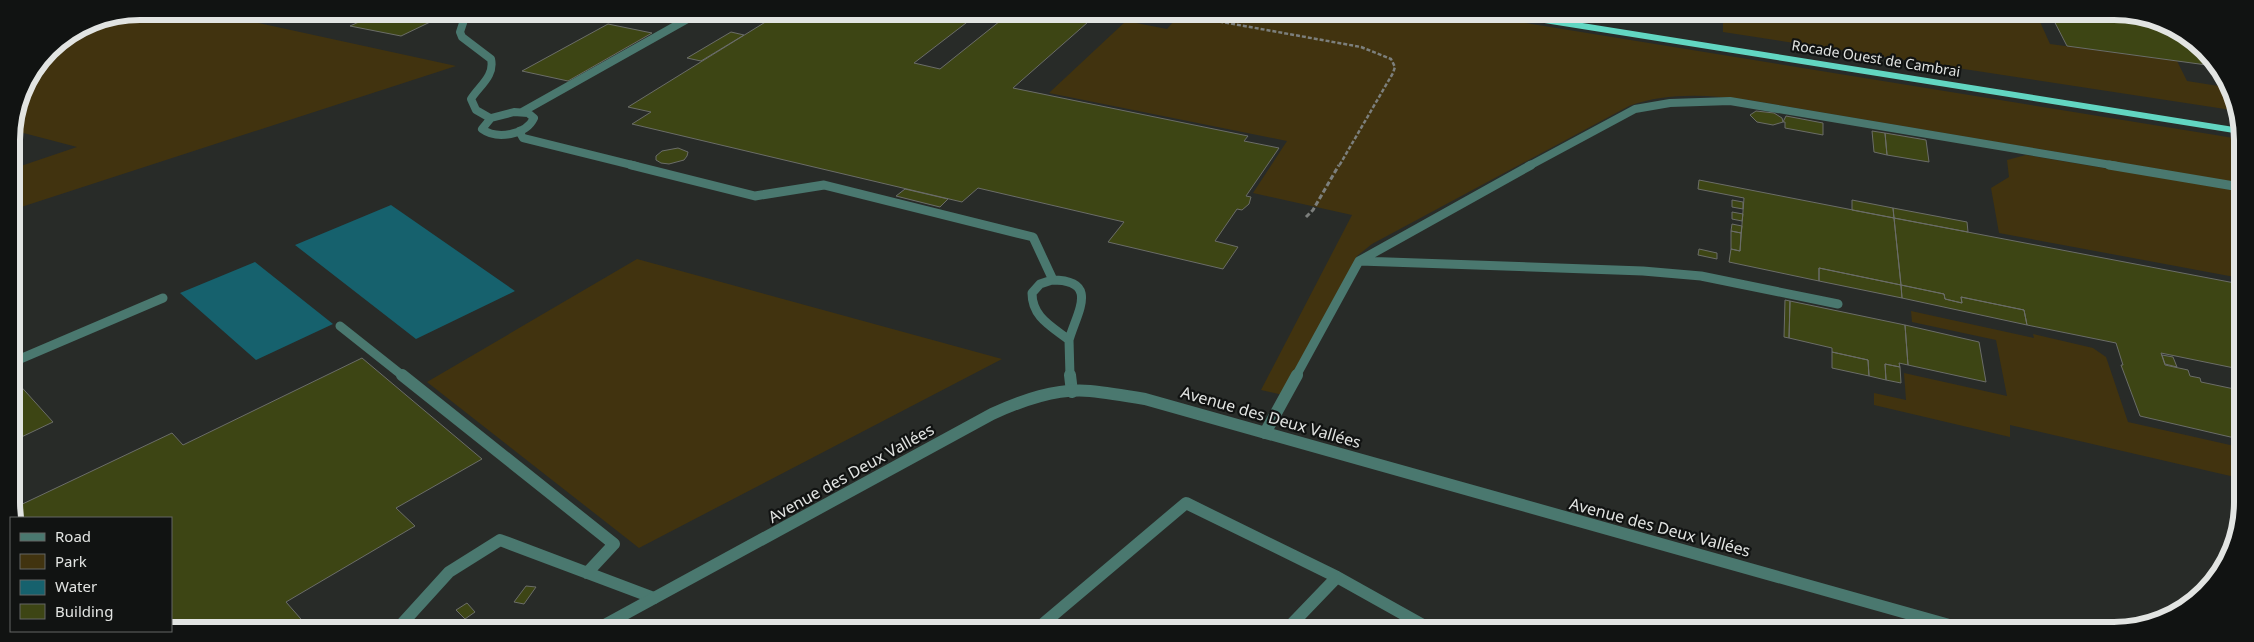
<svg xmlns="http://www.w3.org/2000/svg" width="2254" height="642" font-family="'Noto Sans',sans-serif">
<style>
.green{fill:#41330f}
.water{fill:#16616d}
.building{fill:#3d4514;stroke:#6b6d68}
.lines{fill:none;stroke-linecap:round;stroke-linejoin:round}
.path-far1{stroke:#7c7f7c;stroke-width:2.5;stroke-dasharray:4 2;stroke-linecap:butt}
.path{stroke:#7c7f7c;stroke-width:3;stroke-dasharray:5 2.5;stroke-linecap:butt}
.service-far2{stroke:#4a786f;stroke-width:8}
.service-far1{stroke:#4a786f;stroke-width:9}
.service{stroke:#4a786f;stroke-width:12}
.minor{stroke:#4a786f;stroke-width:12}
.trunk{fill:#62d6c2;fill-rule:evenodd}
.labels{text-anchor:middle;dominant-baseline:central;stroke-width:4.5;stroke-linejoin:round;paint-order:stroke}
.far-street-label{font-size:14px;fill:#e2e4e2;stroke:#111312}
.street-label{font-size:16px;fill:#e2e4e2;stroke:#111312}
.rim{fill:none;stroke:#e2e4e2;stroke-width:6}
</style>
<rect width="100%" height="100%" fill="#282b28"/>
<!-- green -->
<path class="green" d="M140,11H203L456,66L12,210V169L77,147L12,130L21,91L49,49L91,21Z
M1181,13L1470,14L2240,139V183L1749,100C1708,95 1668,92 1629,106L1372,244L1357,256L1290,387L1283,395L1261,390L1352,215L1253,193L1287,141L1049,93L1126,21L1167,29Z
M1723,15H2037L2050,44L2177,61L2187,81L2225,87L2238,111L1723,32Z
M2026,155L2240,191V278L1999,233L1991,188L2009,177L2007,160Z
M637,259L1002,359L639,548L427,382Z
M1911,311L2034,338L2033,334L2093,348L2106,357L2128,422L2239,447V478L2010,425V437L1874,405V393L1906,400L1904,373L2007,396L1996,340L1912,322Z"/>
<!-- water -->
<path class="water" d="M391,205L515,291L416,339L295,245Z
M255,262L333,324L256,360L180,293Z"/>
<!-- building -->
<path class="building" d="M292,12H451L401,36L350,26L370,17L361,15L344,22Z
M780,13H979L914,63L940,69L1010,13L1096,15L1013,88L1248,136L1244,141L1279,148L1246,196L1251,197L1249,204L1242,210L1237,209L1215,241L1238,247L1223,269L1108,242L1124,222L978,188L962,202L632,124L651,112L628,107Z
M2051,15L2147,16L2205,49L2214,66L2067,46Z
M608,24L652,33L568,81L522,71Z
M731,32L744,35L701,61L687,58Z
M1756,111L1774,113L1782,118L1783,122L1773,125L1757,122L1750,115Z
M1786,116L1823,123V135L1785,128V122H1783Z
M1872,131L1885,133L1887,155L1874,152Z
M1885,133L1926,140L1929,162L1887,155Z
M678,148L688,152L687,156L684,160L669,164L661,163L656,160V156L662,151Z
M1699,180L1894,218L1901,285L1819,268V281L1729,262L1731,249L1740,251L1744,198L1698,189Z
M905,189L948,199L940,207L896,196Z
M1732,200L1743,202V209L1732,207Z
M1852,200L1893,208L1894,218L1852,210Z
M1893,208L1967,222L1968,232L1894,218Z
M1732,212L1743,214L1742,221L1732,219Z
M1894,218L2240,284L2239,369L2161,353L2165,365L2188,370L2190,376L2200,378L2201,382L2239,390V439L2140,416L2121,365H2123L2116,343L2027,325L2024,310L1961,297L1962,303L1945,299L1944,294L1901,285Z
M1732,224L1742,226L1741,233L1731,231Z
M1731,231L1741,233L1740,251L1731,249Z
M1699,249L1717,253V259L1698,255Z
M1819,268L1901,285L1902,298L1819,281Z
M1901,285L1944,294L1945,299L1962,303L1961,297L2024,310L2027,325L1902,298Z
M1785,300L1790,301L1789,338L1784,337Z
M1790,301L1905,325L1908,365L1899,363L1900,367L1885,364L1886,380L1869,376L1868,360L1832,352V348L1789,338Z
M1905,325L1979,342L1986,382L1908,365Z
M1832,352L1868,360L1869,376L1832,368Z
M2162,355L2173,357L2177,367L2165,364Z
M362,358L482,459L396,508L415,526L286,602L308,627H171V518H14V508L172,433L183,445Z
M1885,364L1900,367L1901,383L1886,380Z
M16,381L53,422L13,441V382Z
M526,586L536,587L524,604L514,602Z
M467,603L475,612L465,619L456,610Z"/>
<g class="lines">
<!-- path-far1 -->
<path class="path-far1" d="M1172,13L1361,47L1391,59L1395,67L1393,73L1339,166"/>
<!-- path -->
<path class="path" d="M1306,217L1313,210L1339,165"/>
<!-- service-far2 -->
<path class="service-far2" d="M477,12L464,20L460,32L462,37L491,59C495,76 479,86 471,99L476,110L490,118
M514,112L528,113L534,118C526,135 497,140 482,129L491,118Z
M522,112L700,12
M519,131L523,138L636,166
M1529,166L1635,109L1670,103L1730,101L2117,166"/>
<!-- service-far1 -->
<path class="service-far1" d="M631,165L755,196L824,185L1033,237L1053,280
M2109,165L2240,187
M1360,261L1643,271L1701,276L1838,304
M1052,280C1100,280 1077,312 1069,340C1051,326 1032,317 1032,293L1040,284Z
M340,326L403,376
M1069,340L1070,376
M13,362L163,298
M1296,376L1359,261L1531,165"/>
<!-- service -->
<path class="service" d="M402,375L614,544L587,573
M1070,375L1072,392
M1265,433L1297,375
M399,627L449,572L500,540L654,598
M1038,628L1186,503L1337,577L1430,629
M1287,629L1337,577"/>
<!-- minor -->
<path class="minor" d="M601,627L992,414C1023,400 1056,388 1090,391C1109,393 1127,396 1145,399L1967,630"/>
<!-- trunk -->
<path class="trunk" d="M1503,14H1526L2240,128V134L1507,17Z"/>
</g>
<g class="labels">
<!-- far-street labels -->
<g class="far-street-label">
<text transform="translate(1876 58) rotate(9)">Rocade Ouest de Cambrai</text>
</g>
<!-- street labels -->
<g class="street-label">
<text transform="translate(1271 417) rotate(16)">Avenue des Deux Vallées</text>
<text transform="translate(851 473) rotate(-29)">Avenue des Deux Vallées</text>
<text transform="translate(1660 527) rotate(15)">Avenue des Deux Vallées</text>
</g>
</g>
<!-- crop -->
<path d="M0 0H2254V642H0ZM140 20H2114A120 120 0 0 1 2234 140V502A120 120 0 0 1 2114 622H140A120 120 0 0 1 20 502V140A120 120 0 0 1 140 20Z" fill="#111312" fill-rule="evenodd"/>
<path class="rim" d="M140 20H2114A120 120 0 0 1 2234 140V502A120 120 0 0 1 2114 622H140A120 120 0 0 1 20 502V140A120 120 0 0 1 140 20Z"/>
<!-- legend -->
<rect x="10" y="517" width="162" height="115" fill="#111312" stroke="#656765"/>
<rect x="20" y="533" width="25" height="8" fill="#4a786f" stroke="#656765"/>
<text x="55" y="542" font-size="15" fill="#e2e4e2">Road</text>
<rect x="20" y="554" width="25" height="15" fill="#41330f" stroke="#656765"/>
<text x="55" y="567" font-size="15" fill="#e2e4e2">Park</text>
<rect x="20" y="580" width="25" height="15" fill="#16616d" stroke="#656765"/>
<text x="55" y="592" font-size="15" fill="#e2e4e2">Water</text>
<rect x="20" y="604" width="25" height="15" fill="#3d4514" stroke="#656765"/>
<text x="55" y="617" font-size="15" fill="#e2e4e2">Building</text>
</svg>
